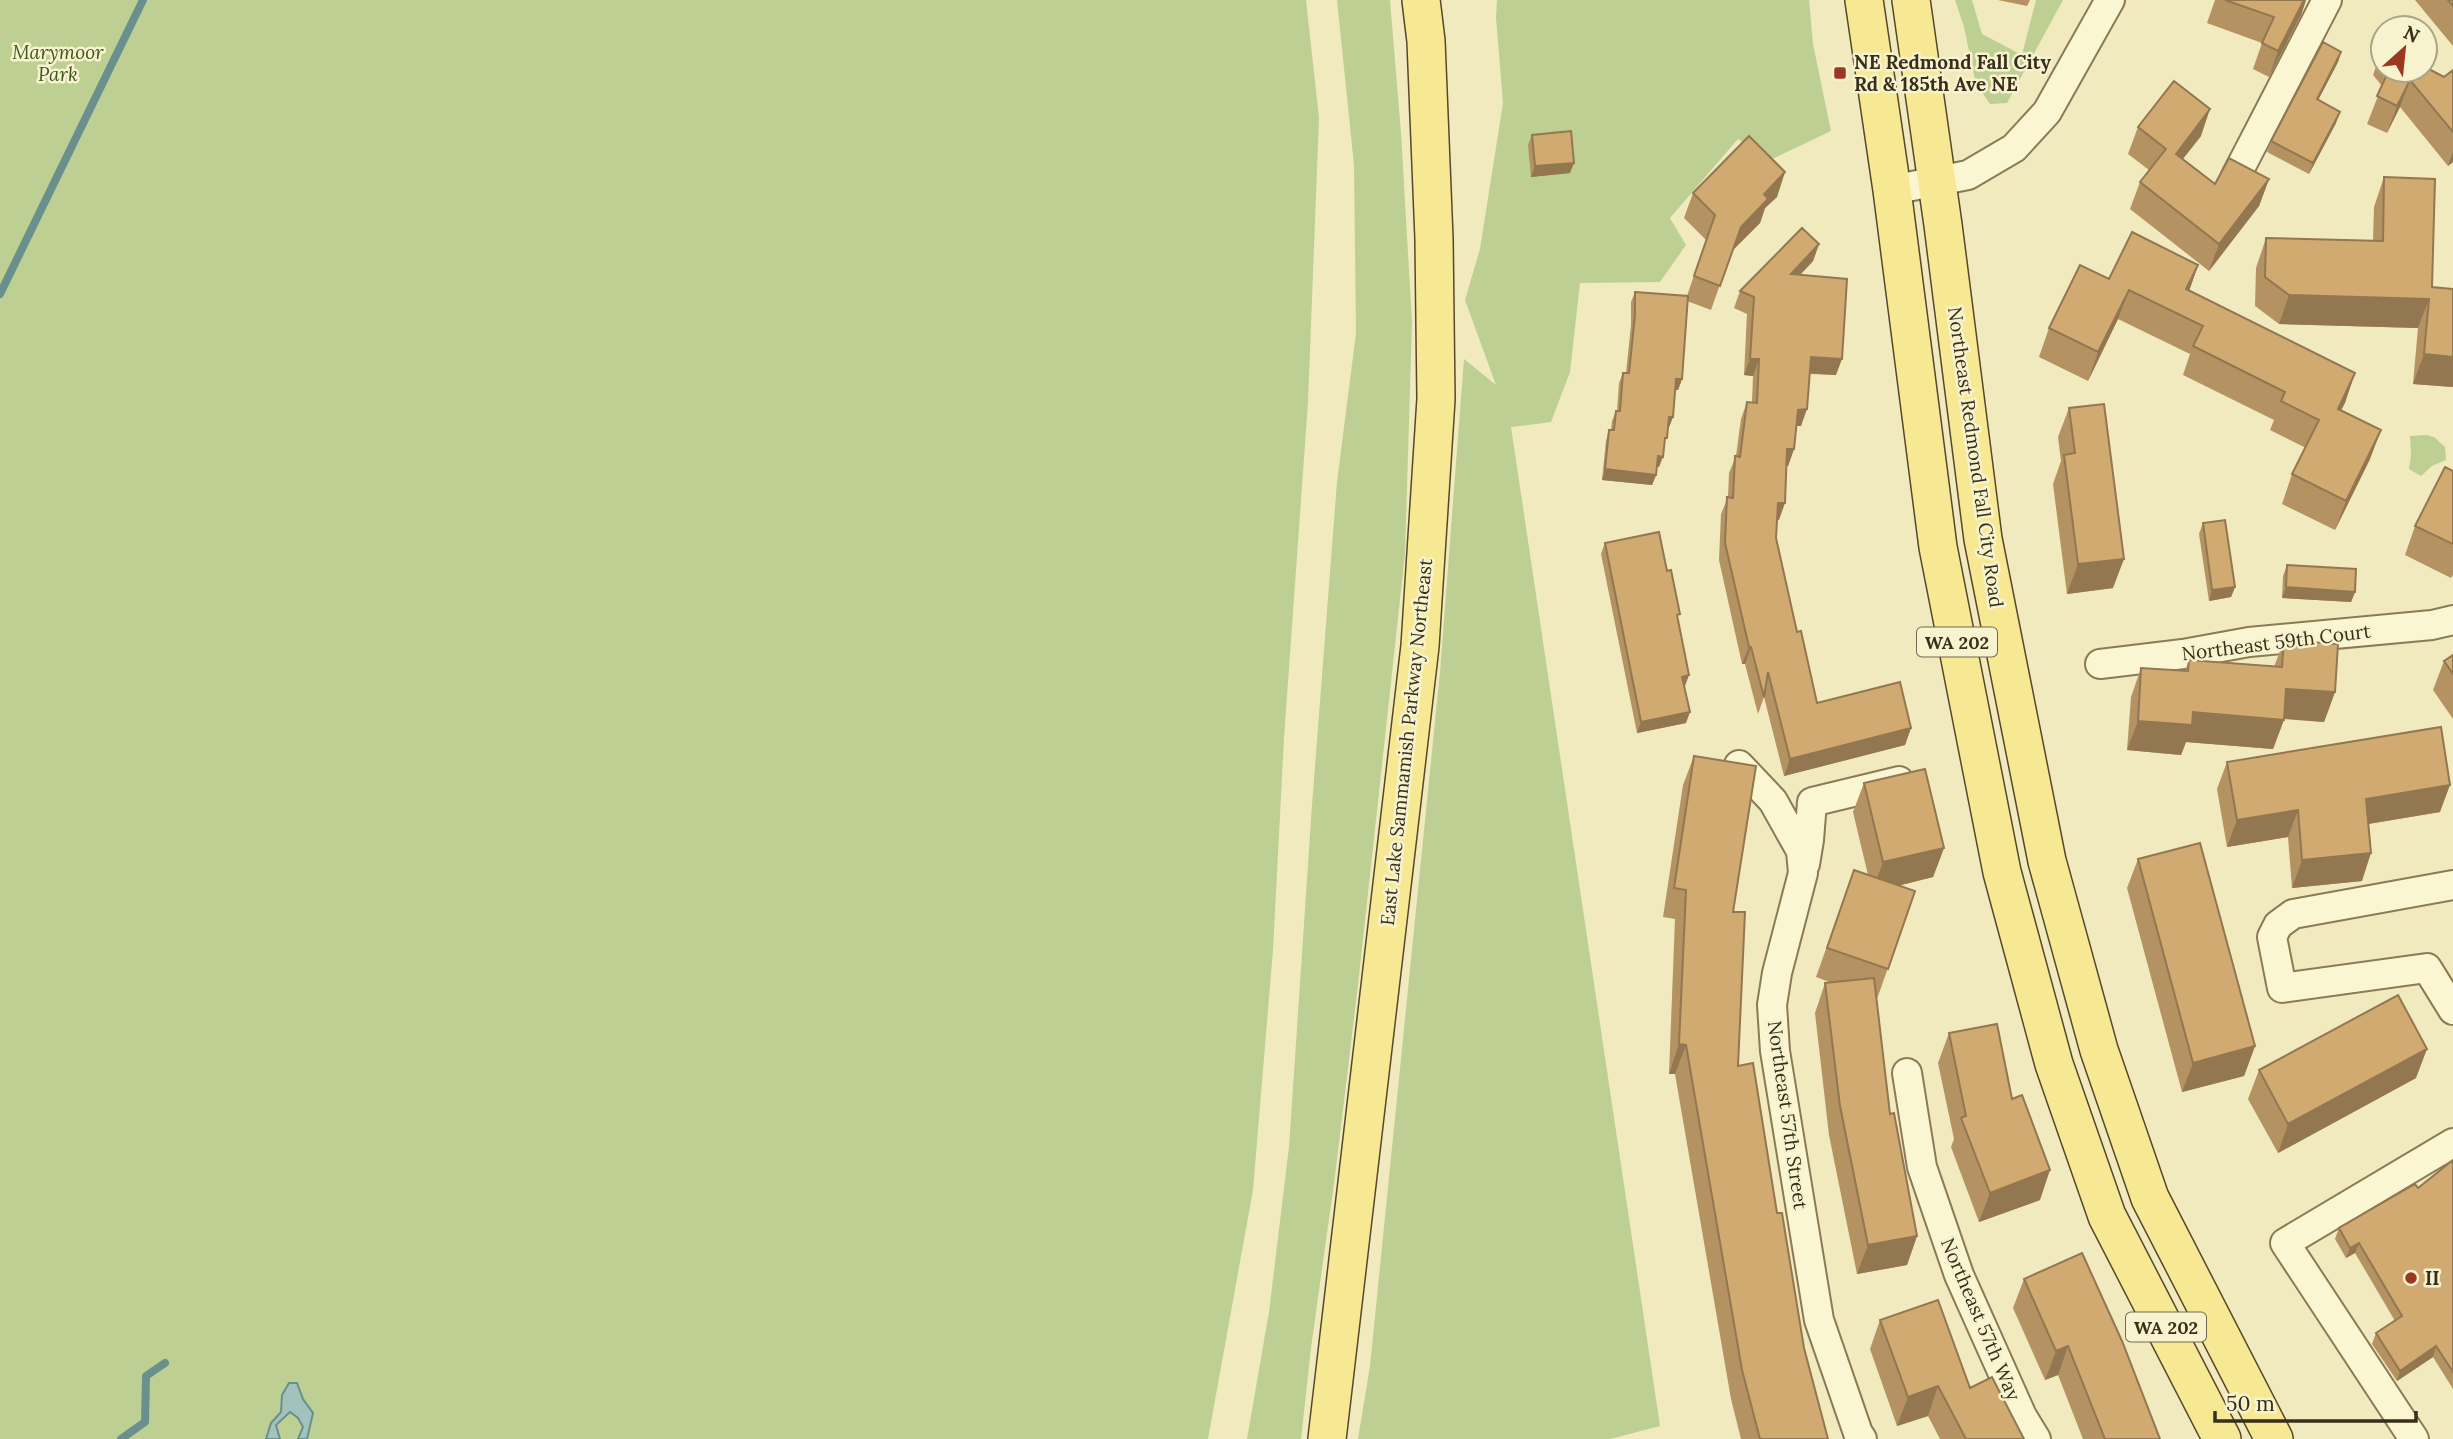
<svg xmlns="http://www.w3.org/2000/svg" width="2453" height="1439" font-family="Lora,serif">
<style>
.green{fill:#bdcf92}
.water{fill:#a2c2be;stroke:#69908d;stroke-width:2}
.lines{fill:none;stroke-linecap:round;stroke-linejoin:round}
.stream{stroke:#69908d;stroke-width:8}
.minor-casing{stroke:#8a7a56;stroke-width:32}
.major-casing{stroke:#57472b;stroke-width:40}
.minor{stroke:#fbf6d2;stroke-width:28}
.major{stroke:#f7e993;stroke-width:37}
.wall{fill:#b49262}
.shaded-wall{fill:#927750}
.building{fill:#d1aa72;stroke:#927750;stroke-width:2}
.poi-dot{fill:#9c3722;stroke:#f7f3ce;stroke-width:2.5}
.labels{text-anchor:middle;dominant-baseline:central;stroke-width:5;stroke-linejoin:round;paint-order:stroke}
.shield{fill:#f7f3ce;stroke:#716951;stroke-width:2}
.shield-label{font-size:18px;font-weight:bold;fill:#382e1b}
.park-label{font-size:19px;font-style:italic;fill:#3f5621;stroke:#f7f3ce}
.poi-label{font-size:19px;font-weight:bold;fill:#382e1b;stroke:#f7f3ce;text-anchor:start}
.street-label{font-size:19px;fill:#382e1b;stroke:#f7f3ce}
</style>
<rect width="100%" height="100%" fill="#f0eabe"/>
<!-- green -->
<path class="green" d="M0,0H1306L1319,118L1308,402L1284,738L1273,950L1253,1190L1208,1439H0Z
M1337,0H1390L1401,133L1412,322L1405,554L1358,985L1335,1176L1311,1348L1301,1439H1247L1269,1312L1289,1147L1312,805L1337,482L1356,333L1354,165Z
M1497,0H1809L1813,44L1831,131L1770,160L1738,139L1670,218L1686,245L1660,282L1580,283L1570,372L1551,422L1511,427L1660,1426L1610,1439H1358L1370,1366L1440,672L1464,359L1496,385L1465,300L1480,249L1503,103L1496,17Z
M1955,0H1972L1982,34L2022,55L2036,0H2063L2007,103L1990,104L1976,84L1964,27Z
M2427,435L2434,437L2445,447L2446,460L2432,466L2421,476L2409,469L2411,455L2410,436Z"/>
<!-- water -->
<path class="water" d="M289,1383H297L303,1399L313,1413L307,1439H298L303,1427L298,1418L290,1412L276,1425L280,1439H266L271,1423L281,1412L282,1395Z"/>
<g class="lines">
<!-- stream -->
<path class="stream" d="M0,294L143,0
M121,1439L145,1422L146,1376L165,1363"/>
<!-- minor casing -->
<g class="minor-casing">
<path id="minor" d="M2236,176L2327,0
M1892,190L1968,175L2014,148L2047,112L2110,0
M2100,664L2183,654L2249,642L2432,625L2453,620
M1739,765L1773,801L1801,851L1803,873L1777,973L1772,1005L1775,1051L1819,1320L1858,1433L1862,1439
M1805,864L1809,840L1812,802L1899,781
M2453,885L2293,914L2278,925L2272,937L2282,988L2427,968L2453,1010
M1907,1073L1922,1167L1959,1275L2022,1416L2036,1439
M2414,1439L2285,1243L2453,1143"/>
</g>
<!-- major casing -->
<g class="major-casing">
<path id="major" d="M1864,0L1892,190L1938,547L2002,872L2054,1064L2107,1216L2222,1439
M1911,0L1943,225L1983,539L2047,861L2099,1050L2150,1198L2274,1439
M1327,1439L1420,646L1436,399L1434,239L1426,41L1421,0"/>
</g>
<!-- minor -->
<use href="#minor" class="minor"/>
<!-- major -->
<use href="#major" class="major"/>
</g>
<!-- wall -->
<path class="wall" d="M1998,0H2030L2027,6Z
M2215,0H2306L2301,15L2269,77L2253,69L2262,43L2207,23Z
M2415,0H2453V46Z
M2383,47V70H2425L2444,77L2453,70V162L2448,166L2400,107L2387,133L2367,124L2382,86L2373,75Z
M2341,52L2338,62L2318,100L2336,123L2309,174L2267,152L2271,141Z
M2138,127L2201,136L2183,159L2215,184L2269,179L2259,206L2209,271L2130,209L2140,182L2149,170L2128,154Z
M1532,135L1570,173L1531,177L1528,145Z
M2384,177L2432,287L2453,289V387L2413,384L2418,328L2279,324L2255,306L2256,268L2266,238L2373,241L2374,207Z
M1693,193L1777,197L1765,208L1760,223L1732,251L1711,310L1687,301L1682,379L1678,390H1675L1673,417L1669,427H1668L1659,467H1657L1656,475L1652,485L1602,480L1606,441L1609,430H1611L1612,421L1616,411H1617L1619,383L1623,373H1626L1631,325V302L1635,292L1687,296L1706,240L1684,218Z
M1819,244L1813,261L1800,275L1836,375L1810,374L1801,426H1796L1794,449L1788,466H1786L1779,520H1777L1776,538L1797,632L1817,703L1911,728L1905,745L1784,776L1764,697L1758,714L1745,664H1742L1719,560L1721,514L1728,497L1729,473L1736,456L1741,419L1747,402H1752L1753,376L1744,375L1747,314L1734,308L1740,291Z
M2198,265L2189,291L2355,373L2341,410L2370,459L2335,530L2282,504L2292,474L2306,448L2270,430L2274,420L2183,375L2190,354L2118,319L2088,381L2039,357L2049,328L2109,279Z
M2069,408L2113,588L2067,594L2053,484L2061,461L2058,437Z
M2453,471V575L2451,578L2405,555L2415,526Z
M2203,523L2235,587L2231,597L2209,601L2199,534Z
M1605,543L1678,620L1685,686H1684L1686,723L1637,733L1601,554Z
M2287,565L2355,592L2351,602L2282,598L2283,576Z
M2284,640L2335,692L2324,722L2284,719L2273,749L2186,742L2181,755L2127,750L2131,697L2141,668L2185,671L2189,660L2274,667Z
M2453,655V719L2433,690L2444,661Z
M1694,756L1733,912L1738,1066L1777,1213L1804,1348L1828,1439H1741L1731,1399L1675,1074H1669L1675,919L1663,917L1683,785Z
M2227,762L2440,812L2368,824L2362,881L2292,888L2288,837L2227,847L2217,789Z
M1864,783L1944,848L1933,877L1898,886L1915,891L1877,999L1890,1114L1917,1236L1907,1265L1857,1274L1829,1135L1815,1013L1825,983H1832L1816,977L1854,870L1868,875L1853,812Z
M2138,859L2255,1046L2244,1076L2182,1092L2127,888Z
M1949,1033L2040,1200L1979,1222L1951,1147L1954,1139L1938,1063Z
M2259,1070L2416,1078L2278,1153L2248,1099Z
M2453,1160V1389L2433,1357L2397,1381L2372,1344L2376,1333L2395,1321L2355,1253L2346,1258L2335,1239L2339,1228L2418,1188Z
M2024,1279L2160,1439H2083L2058,1375L2045,1380L2013,1308Z
M1880,1320L1970,1388L2024,1439H1940L1928,1416L1897,1426L1870,1349Z"/>
<!-- shaded-wall -->
<path class="shaded-wall" d="M2304,0H2306L2301,15L2269,77L2278,51Z
M2341,52L2338,62L2313,110L2317,99Z
M2410,80L2400,107L2387,133L2397,106Z
M2210,109L2201,136L2166,180L2176,154Z
M2340,112L2336,123L2309,174L2313,163Z
M2453,152V162L2448,166Z
M1574,163L1570,173L1531,177L1535,166Z
M1785,172L1777,197L1765,208L1760,223L1732,251L1741,227L1764,194Z
M2269,179L2259,206L2209,271L2219,244Z
M1819,244L1813,261L1785,291L1791,274Z
M2198,265L2188,294L2186,289Z
M2129,290L2118,319L2088,381L2098,352Z
M2289,295L2429,299L2418,328L2279,324Z
M2424,354L2453,357V387L2413,384Z
M1811,357L1842,359L1836,375L1805,373Z
M1750,359H1759L1753,376L1744,375Z
M2355,373L2345,403L2327,438L2338,409Z
M1676,379H1682L1678,390H1672Z
M1807,409L1801,426H1792L1798,410Z
M1669,417H1673L1669,427L1665,428Z
M2381,430L2370,459L2335,530L2346,501Z
M1787,449H1794L1788,466L1781,465Z
M1658,456L1663,457L1659,467L1654,466Z
M1605,469L1656,475L1652,485L1602,480Z
M1778,503H1785L1779,520H1772Z
M2124,559L2113,588L2067,594L2078,564Z
M2235,587L2231,597L2209,601L2212,590Z
M2286,587L2355,592L2351,602L2282,598Z
M1749,647H1751L1745,664H1742Z
M1689,675L1685,686L1678,687L1682,677Z
M2286,689L2335,692L2324,722L2276,718Z
M1690,712L1686,723L1637,733L1641,722Z
M2193,712L2284,720L2273,749L2186,742L2181,755L2127,750L2138,721Z
M1911,728L1905,745L1784,776L1790,759Z
M2450,785L2440,812L2356,826L2366,799Z
M2298,810L2288,837L2227,847L2237,820Z
M1944,848L1933,877L1872,892L1883,862Z
M2371,853L2362,881L2292,888L2302,860Z
M1679,1044L1686,1045L1675,1074H1669Z
M2255,1046L2244,1076L2182,1092L2193,1063Z
M2427,1049L2416,1078L2278,1153L2288,1124Z
M2050,1170L2040,1200L1979,1222L1990,1193Z
M1917,1236L1907,1265L1857,1274L1868,1245Z
M2359,1243L2355,1253L2346,1258L2350,1248Z
M2068,1346L2058,1375L2045,1380L2056,1351Z
M2436,1346L2433,1357L2397,1381L2400,1371Z
M1938,1386L1928,1416L1897,1426L1908,1397Z"/>
<!-- building -->
<path class="building" d="M2225,0H2304L2278,51L2262,43L2274,17Z
M2448,0H2453V6Z
M2323,42L2341,52L2317,99L2340,112L2313,163L2271,141Z
M2425,67L2444,77L2453,70V132L2410,80L2397,106L2377,96L2389,70H2425Z
M2174,81L2210,109L2176,154L2215,184L2229,158L2269,179L2219,244L2140,182L2166,149L2138,127Z
M1571,131L1574,163L1535,166L1532,135Z
M1749,136L1785,172L1764,194L1768,199L1741,227L1720,286L1694,276L1715,215L1693,193Z
M2384,177L2435,179L2432,287L2453,289V357L2424,354L2429,299L2289,295L2265,277L2266,238L2383,241Z
M1802,228L1819,244L1791,274L1847,279L1842,359L1811,357L1807,409L1798,410L1794,449H1787L1785,503H1778L1776,538L1797,632L1801,631L1817,703L1900,682L1911,728L1790,759L1768,672L1764,697L1751,647H1749L1725,543L1727,497L1733,498L1735,456L1740,457L1747,402L1757,403L1759,359H1750L1754,297L1740,291Z
M2132,232L2198,265L2186,289L2355,373L2338,409L2381,430L2346,501L2292,474L2319,420L2281,401L2285,392L2193,346L2203,326L2129,290L2098,352L2049,328L2080,265L2109,279Z
M1635,292L1688,296L1682,379H1676L1673,417H1669L1667,438H1665L1663,457L1658,456L1656,475L1605,469L1609,430H1614L1616,411H1620L1623,373H1629L1635,315Z
M2104,404L2124,559L2078,564L2064,455L2075,453L2069,408Z
M2445,467L2453,471V544L2415,526Z
M2225,520L2235,587L2212,590L2203,523Z
M1659,532L1667,571L1671,570L1680,614L1677,615L1689,675L1682,677L1690,712L1641,722L1605,543Z
M2287,565L2356,569L2355,592L2286,587Z
M2284,640L2338,644L2335,692L2286,689L2284,720L2193,712L2192,725L2138,721L2141,668L2188,671L2189,660L2282,667Z
M2453,655V674L2444,661Z
M2441,727L2450,785L2366,799L2371,853L2302,860L2298,810L2237,820L2227,762Z
M1694,756L1756,766L1733,912H1745L1738,1066L1753,1063L1777,1213H1782L1804,1348L1828,1439H1760L1742,1370L1686,1045L1679,1044L1686,890L1674,888Z
M1925,769L1944,848L1883,862L1864,783Z
M2200,843L2255,1046L2193,1063L2138,859Z
M1854,870L1915,891L1888,969L1827,948Z
M1874,978L1890,1114L1894,1113L1917,1236L1868,1245L1840,1106L1825,983Z
M2398,995L2427,1049L2288,1124L2259,1070Z
M1997,1024L2012,1099L2022,1095L2050,1170L1990,1193L1961,1118L1966,1116L1949,1033Z
M2453,1160V1372L2436,1346L2400,1371L2376,1333L2402,1316L2359,1243L2350,1248L2339,1228L2415,1184L2418,1188Z
M2082,1253L2122,1341L2160,1439H2105L2068,1346L2056,1351L2024,1279Z
M1938,1300L1970,1388L1992,1377L2024,1439H1966L1938,1386L1908,1397L1880,1320Z"/>
<!-- markers -->
<g class="poi-dot">
<rect x="1833" y="66" width="14" height="14" rx="3.5"/>
<circle cx="2411" cy="1278" r="7"/>
</g>
<g class="labels">
<!-- shield labels -->
<g class="shield">
<rect x="1917" y="627.5" width="80" height="29" rx="5"/>
<rect x="2126" y="1312.5" width="80" height="29" rx="5"/>
</g>
<g class="shield-label">
<text x="1957" y="642">WA 202</text>
<text x="2166" y="1327">WA 202</text>
</g>
<!-- park labels -->
<g class="park-label">
<text x="58" y="52">Marymoor<tspan x="58" dy="22">Park</tspan></text>
</g>
<!-- poi labels -->
<g class="poi-label">
<text x="1854" y="62">NE Redmond Fall City<tspan x="1854" dy="22">Rd &amp; 185th Ave NE</tspan></text>
<text x="2425" y="1278">II</text>
</g>
<!-- street labels -->
<g class="street-label">
<text transform="translate(1976 457) rotate(82)">Northeast Redmond Fall City Road</text>
<text transform="translate(2276 642) rotate(-7)">Northeast 59th Court</text>
<text transform="translate(1406 742) rotate(-84)">East Lake Sammamish Parkway Northeast</text>
<text transform="translate(1788 1115) rotate(82)">Northeast 57th Street</text>
<text transform="translate(1981 1319) rotate(67)">Northeast 57th Way</text>
</g>
</g>
<!-- north arrow -->
<g transform="translate(2404 49) rotate(27)"><circle r="33" fill="#f7f3ce" stroke="#aba486" stroke-width="2"/>
<path d="M0-5L12 26L0 18L-12 26Z" fill="#9c3722"/>
<text y="-10" font-size="19" font-weight="bold" text-anchor="middle" fill="#382e1b">N</text>
</g>
<!-- scale -->
<path d="M2215 1411v10h201v-10" fill="none" stroke="#382e1b" stroke-width="3.5"/>
<text x="2226" y="1411" font-size="21" fill="#382e1b" stroke="#f7f3ce" stroke-width="5" paint-order="stroke">50 m</text>
</svg>
